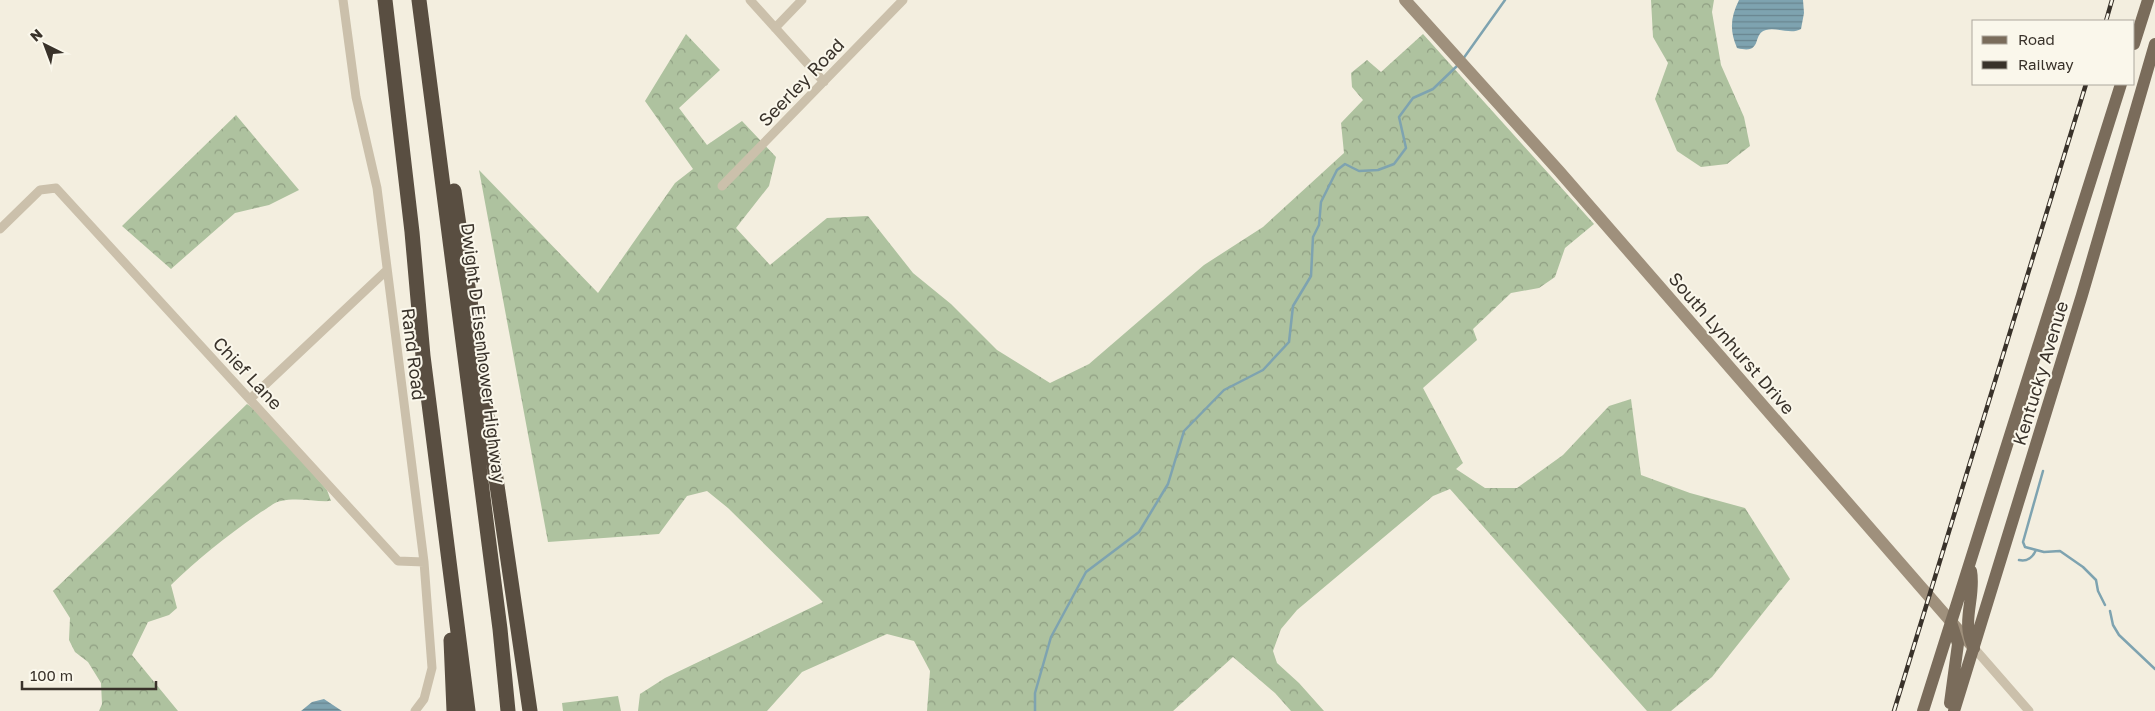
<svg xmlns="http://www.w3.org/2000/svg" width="2155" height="711" font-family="'Golos Text',sans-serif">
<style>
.forest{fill:url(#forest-crowns)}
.water{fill:url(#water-rules)}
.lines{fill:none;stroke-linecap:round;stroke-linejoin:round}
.stream{stroke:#7ea3b0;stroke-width:2.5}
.minor{stroke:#cbc0ab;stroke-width:9}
.secondary{stroke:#9f907c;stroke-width:12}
.primary{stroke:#7a6c5b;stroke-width:12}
.motorway{stroke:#594e41;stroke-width:15}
.rail-casing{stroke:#39322a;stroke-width:4.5}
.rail{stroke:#faf7eb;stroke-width:2.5;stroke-dasharray:8;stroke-linecap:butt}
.labels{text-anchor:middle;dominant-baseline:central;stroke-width:4;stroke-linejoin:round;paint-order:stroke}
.street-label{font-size:18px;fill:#39322a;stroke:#faf7eb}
</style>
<defs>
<pattern id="forest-crowns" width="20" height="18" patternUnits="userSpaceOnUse" patternTransform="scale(1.25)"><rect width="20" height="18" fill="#aec29f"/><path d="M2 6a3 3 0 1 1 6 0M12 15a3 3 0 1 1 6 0" fill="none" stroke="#8f9e82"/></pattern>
<pattern id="water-rules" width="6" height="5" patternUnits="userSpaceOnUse" patternTransform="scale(1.25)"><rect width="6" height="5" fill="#7ea3b0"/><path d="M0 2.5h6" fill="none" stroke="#68858f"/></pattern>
</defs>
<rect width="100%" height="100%" fill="#f3eedf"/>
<!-- forest -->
<path class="forest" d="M1651,0H1714L1712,12L1721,65L1744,117L1750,146L1727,164L1701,167L1677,151L1655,99L1668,63L1653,37Z
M686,34L720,70L679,108L707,145L742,121L776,157L769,186L736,228L770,265L827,218L868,216L913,273L951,304L997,350L1050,383L1089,364L1204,265L1263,227L1344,153L1341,123L1363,100L1352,87L1351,73L1367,60L1381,72L1423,34L1594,224L1565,248L1555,277L1539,288L1511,293L1473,329L1477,340L1423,388L1463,463L1456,469L1485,488H1517L1563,455L1609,406L1631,399L1641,475L1690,493L1745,508L1790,579L1712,677L1671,711H1647L1450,489L1433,496L1297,610L1281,629L1273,651L1277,663L1299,683L1324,711H1291L1275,693L1233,657L1173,711H927L930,671L914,641L887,634L802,672L767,711H638L640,694L665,678L823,602L728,508L707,491L687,496L659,534L548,542L479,170L598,293L675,183L693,169L645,101Z
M236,115L299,190L269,205L235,213L171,269L122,226Z
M247,404L260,413L327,490L331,501C314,502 298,497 281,501C274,502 267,509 261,512C229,534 199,558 171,585L177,608L169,615L148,622L132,655L178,711H99L102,704L101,683L88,662L75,652L69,640L70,618L53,591Z
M618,696L621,711H563L562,703Z"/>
<!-- water -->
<path class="water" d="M1739,0H1803L1804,13L1801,29C1791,35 1777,27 1766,30C1751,34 1764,55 1737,48C1729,30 1731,16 1739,0Z
M324,699L342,711H301L312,702Z"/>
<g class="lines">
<!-- stream -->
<path class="stream" d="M1463,59L1505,0
M2043,471L2023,542L2025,547L2044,552L2060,551L2083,567L2096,580L2098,591L2105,605
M2019,560C2027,562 2033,557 2036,550
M2110,611L2113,625L2119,635L2155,669
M1035,711V693L1051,637L1086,572L1139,532L1168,484L1184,431L1224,390L1263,370L1289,342L1293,306L1311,276L1313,237L1319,225L1321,202L1337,170L1345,164L1359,171L1378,170L1394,164L1406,148L1399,117L1413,98L1433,89L1458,65"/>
<!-- minor -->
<path class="minor" d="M343,0L356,97L377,188L424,562L432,668L424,699L415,711
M750,0L824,82
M775,28L802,0
M722,186L903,0
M0,229L40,190L56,188L398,561L424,562
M250,399L387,270
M1974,648L2029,711"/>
<!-- secondary -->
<path class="secondary" d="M1405,0L1559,171L1974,648"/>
<!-- primary -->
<path class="primary" d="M2134,44L2148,0
M1971,571C1976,597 1960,622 1974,648
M1950,703L1958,644L1951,622
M1923,711L2121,84
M1954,711L2082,295L2155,44"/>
<!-- motorway -->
<path class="motorway" d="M385,0L412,232L423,356L468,711
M419,0L500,629L508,711
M454,191L530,711
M451,640L454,711"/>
<!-- rail casing -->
<g class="rail-casing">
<path id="rail" d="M2106,21L2112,0
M1894,711L2086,84"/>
</g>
<!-- rail -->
<use href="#rail" class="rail"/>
</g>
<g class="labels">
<!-- street labels -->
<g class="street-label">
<text transform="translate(801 82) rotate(-46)">Seerley Road</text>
<text transform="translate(1732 343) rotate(49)">South Lynhurst Drive</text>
<text transform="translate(484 353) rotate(83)">Dwight D Eisenhower Highway</text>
<text transform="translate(414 354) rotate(83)">Rand Road</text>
<text transform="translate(248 373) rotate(47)">Chief Lane</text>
<text transform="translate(2040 373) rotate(-73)">Kentucky Avenue</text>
</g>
</g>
<!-- legend -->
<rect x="1972" y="20" width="162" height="65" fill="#faf7eb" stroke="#ada89e"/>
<rect x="1982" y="36" width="25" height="8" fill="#7a6c5b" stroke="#ada89e"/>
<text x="2018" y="45" font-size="15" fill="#39322a">Road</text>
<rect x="1982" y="61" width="25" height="8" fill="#39322a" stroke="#ada89e"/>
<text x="2018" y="70" font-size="15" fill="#39322a">Railway</text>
<!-- north arrow -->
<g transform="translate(45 45) rotate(318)" stroke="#faf7eb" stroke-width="4" paint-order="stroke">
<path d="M0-4L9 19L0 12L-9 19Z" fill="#39322a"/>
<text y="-8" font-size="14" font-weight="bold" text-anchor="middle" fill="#39322a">N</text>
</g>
<!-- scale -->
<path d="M22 681v8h134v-8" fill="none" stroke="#39322a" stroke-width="2.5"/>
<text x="30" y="681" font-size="15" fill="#39322a" stroke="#faf7eb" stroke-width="4" paint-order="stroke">100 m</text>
</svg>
